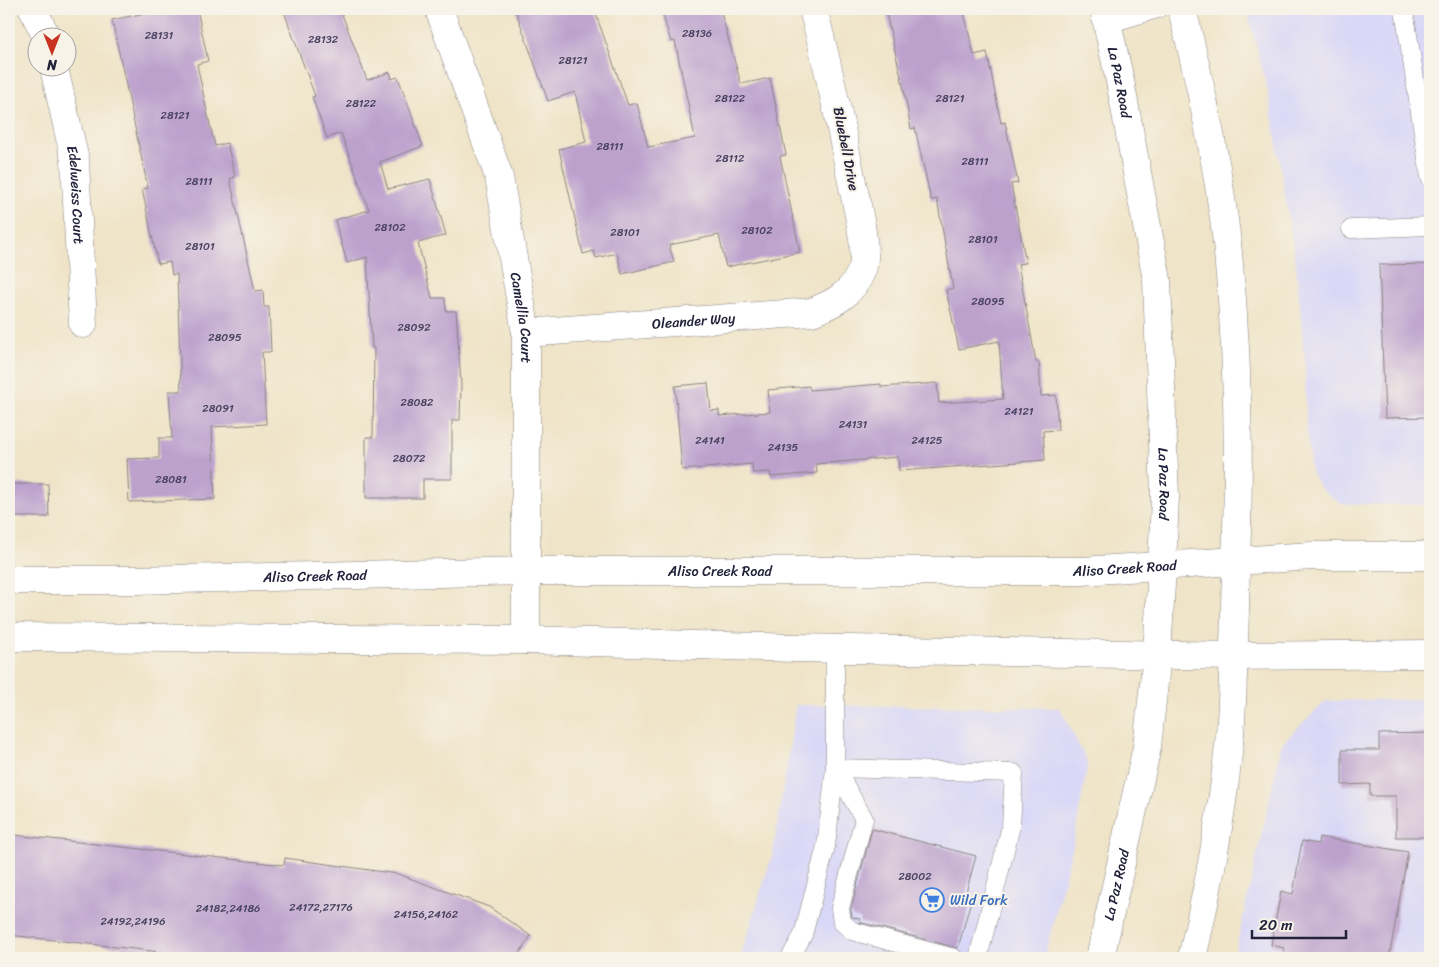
<svg xmlns="http://www.w3.org/2000/svg" width="1439" height="967" font-family="Sriracha,sans-serif">
<style>
.built{fill:#d9d7f7}
.building{fill:#bca1cd}
.lines{fill:none;stroke-linecap:round;stroke-linejoin:round}
.lane-casing{stroke:#888382;stroke-width:19}
.street-casing{stroke:#888382;stroke-width:29}
.secondary-casing{stroke:#888382;stroke-width:29}
.primary-casing{stroke:#888382;stroke-width:29}
.lane{stroke:#fff;stroke-width:18}
.street{stroke:#fff;stroke-width:28}
.secondary{stroke:#fff;stroke-width:28}
.primary{stroke:#fff;stroke-width:28}
.labels{text-anchor:middle;dominant-baseline:central;stroke-width:4;stroke-linejoin:round;paint-order:stroke}
.number-label{font-size:11px;fill:#484260}
.street-label{font-size:14px;fill:#22223b;stroke:#f7f3e8}
.shop-label{font-size:14px;fill:#366cbe;stroke:#f7f3e8;text-anchor:start}
</style>
<rect width="100%" height="100%" fill="#f7f3e8"/>
<filter id="ink" filterUnits="userSpaceOnUse"><feTurbulence type="fractalNoise" baseFrequency=".02" numOctaves="2"/><feDisplacementMap in="SourceGraphic" scale="10" xChannelSelector="R" yChannelSelector="G"/><feConvolveMatrix kernelMatrix="1 2 1 2 8 2 1 2 1" color-interpolation-filters="sRGB"/></filter>
<filter id="wash" filterUnits="userSpaceOnUse"><feTurbulence type="fractalNoise" baseFrequency=".0096" numOctaves="4" result="noise"/><feDisplacementMap in="SourceGraphic" scale="20" xChannelSelector="R" yChannelSelector="G"/><feGaussianBlur stdDeviation="1.12" result="paint"/><feColorMatrix in="noise" values="0 0 0 0 0 0 0 0 0 0 0 0 0 0 0 0 0 1.4 0 .05"/><feComposite in="paint" operator="in"/></filter>
<g filter="url(#wash)">
<rect width="100%" height="100%" fill="#efe4c8"/>
<!-- built -->
<path class="built" d="M1247,9H1430V505L1341,504L1320,488L1311,472L1306,427L1305,362L1296,264L1269,96Z
M1430,699V958H1234L1282,743L1326,701Z
M796,705L1060,708L1088,763L1073,846L1044,958H740L773,853Z"/>
<g id="blocks">
<!-- building -->
<path class="building" d="M164,9H197L208,61L197,64L207,112L215,146L227,143L235,177L230,179L255,291L263,290L264,307H269L271,352H262L266,424L212,427L215,499L129,502L127,459L159,458V438H172L169,391H181L177,274L172,275L170,262L158,264L142,189L148,188L112,20Z
M283,9H340L367,80L390,72L392,79L398,77L423,146L380,162L388,189L430,179L446,235L418,243L432,298H445L446,311H456L461,385L460,420H452V479H423V498H366V437H373L374,348H372L367,257L347,263L335,220L369,210L341,133L327,138L312,97L315,96Z
M515,9H594L628,105L637,103L648,147L695,138L675,41L671,42L661,9H720L741,84L770,78L786,155L780,156L800,252L726,267L719,235L669,245L674,262L622,274L617,253L596,258L594,251L583,254L559,149L586,142L575,92L548,101Z
M885,9H963L974,55L987,52L1001,123L1005,122L1018,183L1011,184L1026,263L1018,264L1036,362H1039L1041,396L1056,395L1058,430L1043,431L1045,460L899,471L898,457L816,464L817,473L771,477L770,472L753,473L752,464L682,470L675,386L708,383L711,411L719,410V416L770,412L768,390L809,386L810,390L881,384V387L937,383L939,403L1003,399L999,341L959,349L946,290L953,288L937,199L931,200L915,128L911,129L903,85Z
M1430,264V417L1385,418L1379,265Z
M9,484H48L49,517H9Z
M1430,733V837H1396V796H1370V784L1342,785V750H1379V734Z
M872,829L976,856L965,896L972,897L958,948L859,922L860,919L852,917L851,909Z
M15,835L284,865L285,858L398,874L489,907L531,936L516,958H214L9,935L13,885H9V874Z
M1319,837L1408,852L1389,958H1282L1284,948L1271,945L1281,891L1293,894L1302,841L1318,844Z"/>
</g>
</g>
<g filter="url(#ink)">
<use href="#blocks" fill-opacity="0" stroke="#888382" stroke-width="1"/>
<g class="lines">
<!-- lane casing -->
<g class="lane-casing">
<path id="lane" d="M1404,9L1430,177
M1108,24L1158,9
M1351,229L1430,226
M835,768L1014,773L1011,826L978,958
M835,768L864,819L840,908L842,922L852,931L954,958
M790,958L803,935L826,846L835,768V649"/>
</g>
<!-- street casing -->
<g class="street-casing">
<g id="street">
<path d="M33,9L47,38"/>
<path id="s1" d="M439,9L499,177L526,333V640"/>
<path id="s2" d="M54,68L75,160L83,324"/>
<path id="s3" d="M526,333L812,312C835,303 852,294 862,270C869,253 857,206 853,187C841,127 829,68 813,9"/>
</g>
</g>
<!-- secondary casing -->
<g class="secondary-casing">
<g id="secondary">
<path id="s4" d="M1104,9L1120,81L1157,280L1165,497L1162,566"/>
<path d="M1182,9C1201,85 1218,165 1227,243C1238,349 1240,455 1236,561"/>
</g>
</g>
<!-- primary casing -->
<g class="primary-casing">
<g id="primary">
<path id="s5" d="M9,580H136L526,571H1082L1312,556H1430"/>
<path d="M9,637L526,640L795,648L1234,656L1430,654"/>
<path id="s6" d="M1100,958L1147,747L1157,655L1162,566"/>
<path d="M1192,958C1210,881 1225,801 1231,721C1234,668 1235,614 1236,561"/>
</g>
</g>
<!-- lane -->
<use href="#lane" class="lane"/>
<!-- street -->
<use href="#street" class="street"/>
<!-- secondary -->
<use href="#secondary" class="secondary"/>
<!-- primary -->
<use href="#primary" class="primary"/>
</g>
</g>
<!-- icons -->
<defs>
<g id="supermarket-ring" transform="scale(1.25)"><circle r="9.5" fill="#f7f3e8" stroke="#3f7fe0" stroke-width="1.5"/><path d="M-6-5.5h2.5l.6 2H6L4.5 2H-2.5L-4.4-4H-6ZM-1.5 3.2a1.3 1.3 0 1 0 .1 0ZM3 3.2a1.3 1.3 0 1 0 .1 0Z" fill="#3f7fe0"/></g>
</defs>
<g fill-rule="evenodd">
<use href="#supermarket-ring" x="932" y="900"/>
</g>
<g class="labels">
<!-- number labels -->
<g class="number-label">
<text x="697" y="33">28136</text>
<text x="159" y="35">28131</text>
<text x="323" y="39">28132</text>
<text x="573" y="60">28121</text>
<text x="730" y="98">28122</text>
<text x="950" y="98">28121</text>
<text x="361" y="103">28122</text>
<text x="175" y="115">28121</text>
<text x="610" y="146">28111</text>
<text x="730" y="158">28112</text>
<text x="975" y="161">28111</text>
<text x="199" y="181">28111</text>
<text x="390" y="227">28102</text>
<text x="757" y="230">28102</text>
<text x="625" y="232">28101</text>
<text x="983" y="239">28101</text>
<text x="200" y="246">28101</text>
<text x="988" y="301">28095</text>
<text x="414" y="327">28092</text>
<text x="225" y="337">28095</text>
<text x="417" y="402">28082</text>
<text x="218" y="408">28091</text>
<text x="1019" y="411">24121</text>
<text x="853" y="424">24131</text>
<text x="710" y="440">24141</text>
<text x="927" y="440">24125</text>
<text x="783" y="447">24135</text>
<text x="409" y="458">28072</text>
<text x="171" y="479">28081</text>
<text x="915" y="876">28002</text>
<text x="321" y="907">24172,27176</text>
<text x="228" y="908">24182,24186</text>
<text x="426" y="914">24156,24162</text>
<text x="133" y="921">24192,24196</text>
</g>
<!-- street labels -->
<g class="street-label">
<text stroke="none"><textPath href="#s4" startOffset="75">La Paz Road</textPath></text>
<text transform="translate(846 149) rotate(79)">Bluebell Drive</text>
<text stroke="none"><textPath href="#s2" startOffset="129">Edelweiss Court</textPath></text>
<text stroke="none"><textPath href="#s1" startOffset="321">Camellia Court</textPath></text>
<text stroke="none"><textPath href="#s3" startOffset="168">Oleander Way</textPath></text>
<text stroke="none"><textPath href="#s4" startOffset="480">La Paz Road</textPath></text>
<text stroke="none"><textPath href="#s5" startOffset="1116">Aliso Creek Road</textPath></text>
<text stroke="none"><textPath href="#s5" startOffset="711">Aliso Creek Road</textPath></text>
<text stroke="none"><textPath href="#s5" startOffset="306">Aliso Creek Road</textPath></text>
<text stroke="none"><textPath href="#s6" startOffset="75">La Paz Road</textPath></text>
</g>
<!-- shop labels -->
<g class="shop-label">
<text x="950" y="900">Wild Fork</text>
</g>
</g>
<!-- margin -->
<rect width="1439" height="967" fill="none" stroke="#f7f3e8" stroke-width="30"/>
<!-- north arrow -->
<g transform="translate(52 52) rotate(180)"><circle r="24" fill="#f7f3e8" stroke="#a29fa3"/>
<path d="M0-4L9 19L0 12L-9 19Z" fill="#c8321e"/>
<text y="-8" font-size="14" font-weight="bold" text-anchor="middle" fill="#22223b">N</text>
</g>
<!-- scale -->
<path d="M1252 930v8h94v-8" fill="none" stroke="#22223b" stroke-width="2.5"/>
<text x="1259" y="930" font-size="15" fill="#22223b" stroke="#f7f3e8" stroke-width="4" paint-order="stroke">20 m</text>
</svg>
